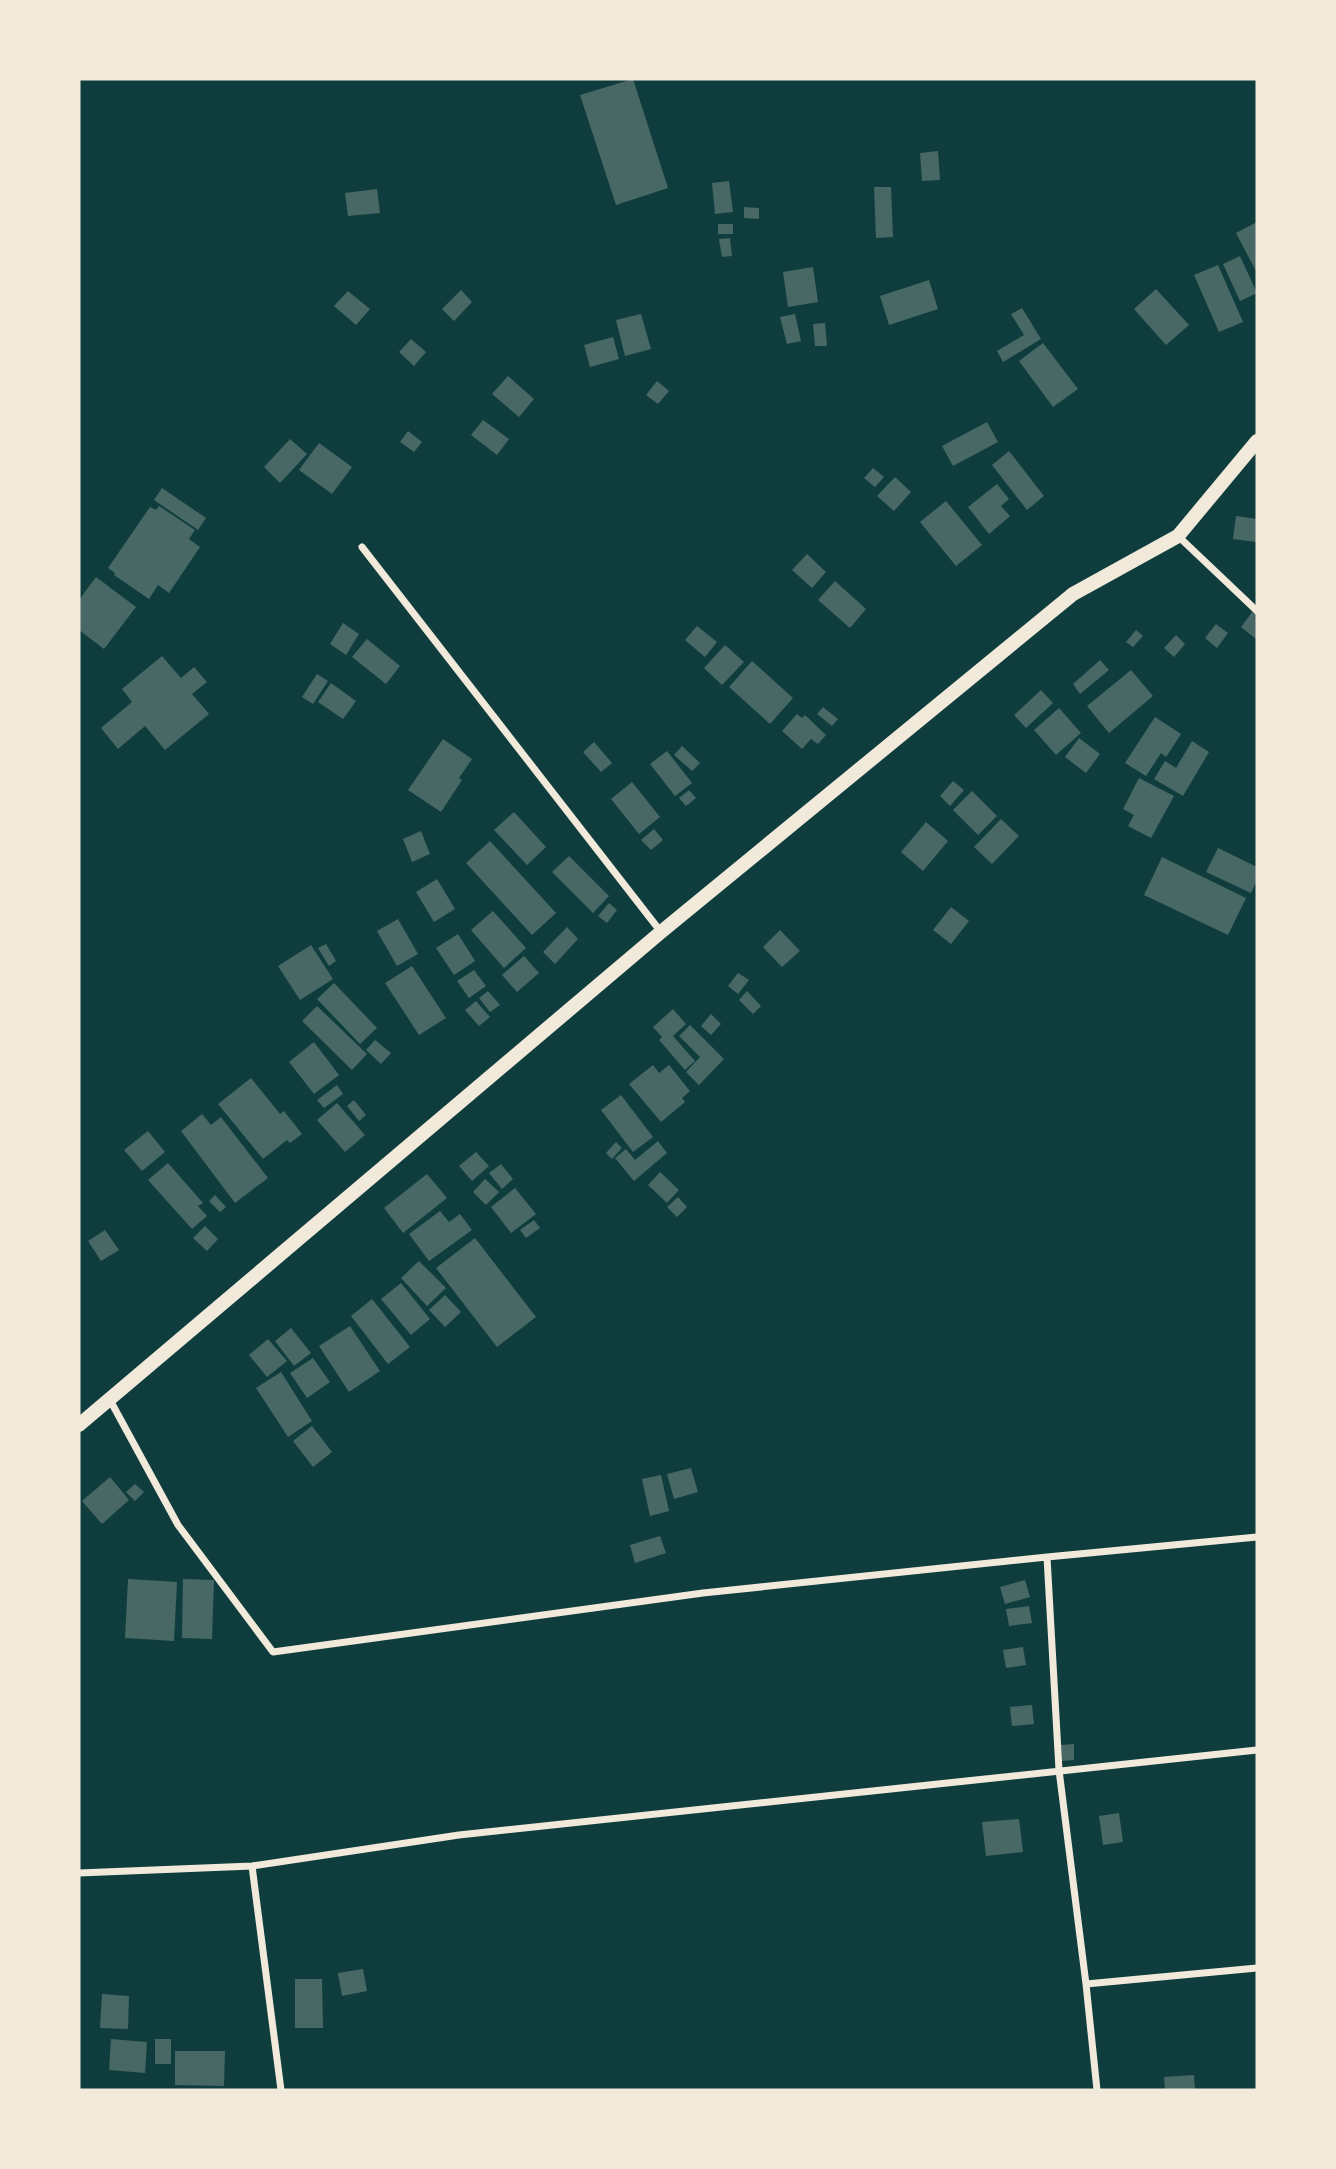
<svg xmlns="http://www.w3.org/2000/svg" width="1336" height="2169" font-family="'Noto Sans',sans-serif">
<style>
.building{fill:#486865}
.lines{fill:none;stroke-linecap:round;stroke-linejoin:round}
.minor{stroke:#f1e9da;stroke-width:7}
.secondary{stroke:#f1e9da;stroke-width:14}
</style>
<rect width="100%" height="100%" fill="#0f3d3e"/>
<!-- building -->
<path class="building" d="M633,79L668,188L616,205L580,95Z
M938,151L940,180L922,181L920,153Z
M729,181L733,212L715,214L712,183Z
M874,187H891L893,237L876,238Z
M377,189L380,213L348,216L345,193Z
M744,207L759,208V219L744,218Z
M1257,222V273L1236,233Z
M718,224H733V234H718Z
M730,238L732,256L722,257L719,239Z
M1240,256L1257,293L1240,301L1223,264Z
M1218,265L1243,322L1219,332L1194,275Z
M813,267L818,302L788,307L783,272Z
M929,280L938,309L889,325L880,296Z
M1156,289L1189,325L1166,345L1134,309Z
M461,290L472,302L454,321L442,309Z
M348,291L370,309L356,325L334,306Z
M1022,308L1041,339L1003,362L997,351L1024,335L1011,314Z
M641,314L651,349L625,356L616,320Z
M795,314L801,341L787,344L780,317Z
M825,323L827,346H815L813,324Z
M613,337L619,359L590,367L584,345Z
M411,339L426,352L414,366L399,352Z
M1043,343L1078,389L1053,407L1019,361Z
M508,376L534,399L519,417L492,394Z
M657,381L669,391L658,404L646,395Z
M483,420L509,439L497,455L471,435Z
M987,422L998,442L953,466L942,446Z
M408,431L422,442L414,452L400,442Z
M290,439L307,454L280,483L264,467Z
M319,443L352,467L332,494L299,470Z
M1009,451L1044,496L1027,510L992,465Z
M873,468L884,477L875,487L864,478Z
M895,477L911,492L894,511L877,496Z
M997,484L1009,499L1001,506L1010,516L989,534L968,507Z
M162,488L206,518L198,530L154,500Z
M946,501L982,545L956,566L920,522Z
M159,506L195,530L189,539L200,547L169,593L158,585L149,599L114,575L115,573L108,568L150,507L156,510Z
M1236,516L1257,519L1256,542L1233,539Z
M807,554L826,572L812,588L792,570Z
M96,577L136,607L104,649L79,630V600Z
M835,581L866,609L850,628L818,600Z
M1253,611L1257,615L1256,639L1241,627Z
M343,623L359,634L346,655L330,644Z
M1216,624L1228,633L1217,648L1205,638Z
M697,626L717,642L705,657L685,640Z
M1136,630L1143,636L1133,647L1126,642Z
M1176,635L1185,644L1174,657L1164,648Z
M367,639L400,666L386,684L352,657Z
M725,645L744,662L722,685L704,668Z
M162,656L181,678L194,667L207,682L192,694L209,714L165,750L145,726L118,749L101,728L132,702L122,689Z
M1100,660L1109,670L1080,694L1073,684Z
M752,661L793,698L770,724L729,687Z
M1131,670L1153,696L1109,733L1087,706Z
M317,674L328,681L313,704L302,697Z
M331,683L356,701L343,719L318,702Z
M1041,690L1053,703L1026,728L1014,715Z
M823,707L838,719L832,726L817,714Z
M1059,708L1081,733L1056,755L1034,730Z
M797,714L802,718L805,715L826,735L818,744L811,739L802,749L782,731Z
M1155,717L1181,734L1166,757L1161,753L1146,776L1125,763Z
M1079,738L1100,754L1086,773L1065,757Z
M443,739L472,759L459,778L462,780L441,812L408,790Z
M1192,741L1209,752L1183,796L1154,779L1165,761L1176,768Z
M594,742L612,763L601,772L583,752Z
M682,746L700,763L692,771L674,755Z
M667,751L692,783L675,796L650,764Z
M1139,778L1174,796L1151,838L1128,826L1134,815L1123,809Z
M953,781L964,790L950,806L940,796Z
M632,782L660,817L639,834L611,799Z
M689,790L696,798L686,806L679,798Z
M972,791L997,816L978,835L953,810Z
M514,812L546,847L527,865L494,830Z
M1001,819L1019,836L992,864L974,847Z
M926,822L948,841L923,871L901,852Z
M654,829L663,840L651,850L641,840Z
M421,831L430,854L412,862L403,839Z
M490,841L556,913L532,935L466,863Z
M1218,848L1257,867V880L1251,893L1206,872Z
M569,856L609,896L593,913L552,872Z
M1162,857L1246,898L1228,935L1144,895Z
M437,879L455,909L434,922L416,892Z
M609,903L617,910L607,923L598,916Z
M951,907L969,921L951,944L933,930Z
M493,911L526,948L504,968L471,930Z
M398,919L418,954L397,966L377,931Z
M567,927L578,939L555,964L543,952Z
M780,930L800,951L782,967L763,947Z
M458,934L475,961L454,975L436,948Z
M326,944L336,961L329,966L318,948Z
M311,945L333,979L300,1000L278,966Z
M524,956L539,973L517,992L502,975Z
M412,966L446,1018L419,1035L385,983Z
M474,970L486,986L469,998L457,981Z
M738,973L749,980L738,994L728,986Z
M334,983L377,1028L360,1044L317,999Z
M488,991L500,1005L490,1012L479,998Z
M747,991L761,1006L753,1014L739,1000Z
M476,1001L490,1017L479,1026L465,1010Z
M317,1006L367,1054L352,1070L302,1021Z
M673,1009L686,1024L673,1036L695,1061L685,1070L659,1040L662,1037L653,1027Z
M711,1014L721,1024L711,1035L701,1026Z
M690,1025L724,1059L699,1085L686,1072L700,1057L679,1036Z
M375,1040L391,1053L381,1064L366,1050Z
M314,1042L339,1075L314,1094L289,1062Z
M653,1065L659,1073L669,1065L690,1091L682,1098L685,1102L661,1122L629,1084Z
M251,1078L280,1114L284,1111L302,1134L290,1143L287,1140L263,1159L218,1104Z
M337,1085L343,1094L324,1108L317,1100Z
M621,1095L653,1137L633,1152L601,1110Z
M354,1100L366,1115L359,1121L347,1106Z
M337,1103L365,1135L345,1152L317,1120Z
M202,1114L211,1125L221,1117L268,1178L235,1203L181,1131Z
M148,1131L165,1152L142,1171L124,1150Z
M658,1141L667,1153L634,1181L615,1158L626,1149L635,1160Z
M616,1142L622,1148L612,1159L606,1153Z
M476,1152L489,1166L472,1181L459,1166Z
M168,1163L203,1203L198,1206L207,1216L192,1229L148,1180Z
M501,1164L513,1179L502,1189L489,1173Z
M660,1172L679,1190L667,1203L648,1185Z
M427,1174L447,1198L403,1233L384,1208Z
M485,1179L499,1192L486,1205L473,1192Z
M515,1188L536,1214L511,1233L491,1207Z
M215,1195L226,1207L220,1212L209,1201Z
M678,1197L687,1207L677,1217L667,1207Z
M440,1211L449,1222L460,1214L472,1230L429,1261L409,1234Z
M534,1220L540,1228L526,1238L520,1230Z
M205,1226L218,1239L207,1251L193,1238Z
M105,1230L119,1250L101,1261L88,1241Z
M475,1238L536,1317L497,1347L436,1268Z
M419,1261L446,1288L427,1306L401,1278Z
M401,1283L430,1319L411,1335L381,1299Z
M445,1295L461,1312L445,1327L429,1310Z
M372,1299L410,1347L388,1364L351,1316Z
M350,1326L380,1371L349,1392L319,1346Z
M291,1328L311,1353L294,1366L275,1341Z
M268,1339L287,1361L267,1377L249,1355Z
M313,1358L330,1382L307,1398L290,1373Z
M281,1372L312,1421L288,1437L256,1388Z
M312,1426L332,1452L313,1467L293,1441Z
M691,1468L698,1492L674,1499L667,1474Z
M661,1475L669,1511L650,1516L642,1479Z
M110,1477L129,1500L102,1524L82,1501Z
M135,1484L144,1492L135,1501L126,1492Z
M660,1536L666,1553L635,1563L630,1545Z
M128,1579L177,1582L174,1641L125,1638Z
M183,1579L214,1580L212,1639L182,1638Z
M1025,1580L1030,1597L1005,1604L1000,1587Z
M1029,1606L1032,1623L1009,1626L1006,1609Z
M1023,1647L1026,1665L1006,1668L1003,1650Z
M1032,1705L1034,1724L1012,1726L1010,1707Z
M1074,1744V1760L1062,1761L1061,1745Z
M1119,1813L1123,1842L1103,1845L1099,1816Z
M1019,1819L1023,1852L986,1856L982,1822Z
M363,1969L367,1991L342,1996L338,1973Z
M295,1979H322L323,2028H295Z
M102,1994L129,1996L128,2029L100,2028Z
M111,2039L147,2042L145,2073L109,2070Z
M155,2039H171V2064H155Z
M175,2051H225L224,2086L175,2085Z
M1194,2075L1195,2090H1165L1164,2077Z"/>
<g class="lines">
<!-- minor -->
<path class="minor" d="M1178,536L1257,611
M362,547L661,932
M110,1400L178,1525L273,1652L703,1593L1047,1557L1257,1537
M1047,1557L1059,1770L1086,1984L1097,2090
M252,1866L281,2090
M79,1873L252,1866L459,1835L1257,1750
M1086,1984L1257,1968"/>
<!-- secondary -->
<path class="secondary" d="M79,1425L661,932L1073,594L1178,536L1257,441"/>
</g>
<!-- border -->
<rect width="1336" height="2169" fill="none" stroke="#f1e9da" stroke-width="161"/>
</svg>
